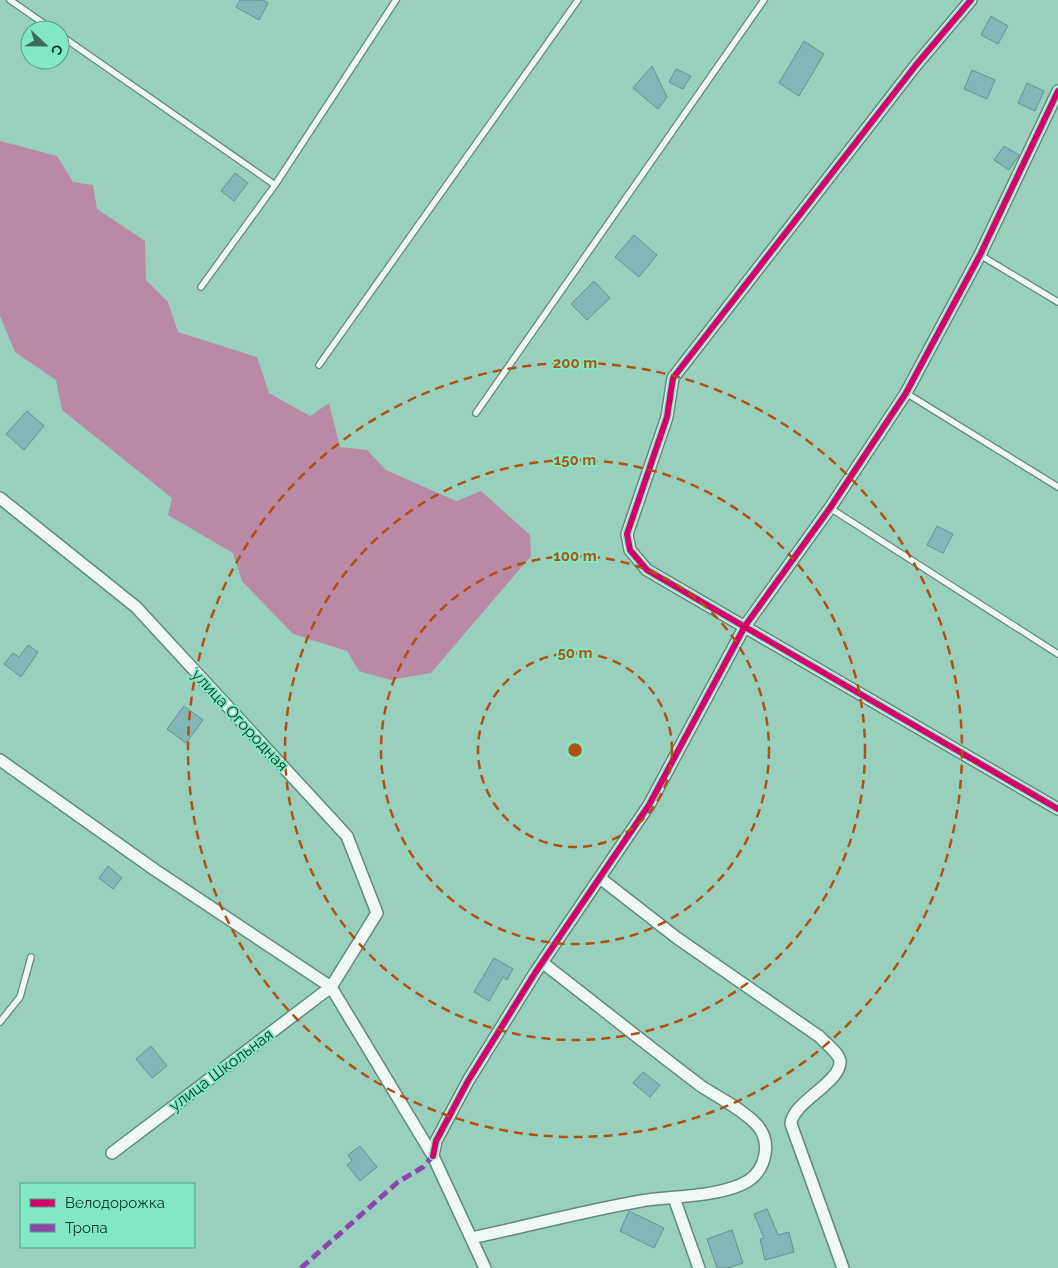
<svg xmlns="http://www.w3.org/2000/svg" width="1058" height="1268" font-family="Raleway,sans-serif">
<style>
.water{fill:#ba89a6}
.building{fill:#83b6b6;stroke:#629392}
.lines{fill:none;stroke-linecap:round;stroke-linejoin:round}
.lane-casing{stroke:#61897c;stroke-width:8}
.street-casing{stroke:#61897c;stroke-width:14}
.lane{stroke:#f0f8f5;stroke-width:5.5}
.street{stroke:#f0f8f5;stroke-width:11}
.quiet{stroke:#8e44ad;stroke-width:5;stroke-dasharray:10 5;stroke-linecap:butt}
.cycleway-casing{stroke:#83e7c3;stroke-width:9}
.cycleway{stroke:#d6006c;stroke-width:6}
.ring{fill:none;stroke:#b05013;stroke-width:2.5;stroke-dasharray:9 6}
.labels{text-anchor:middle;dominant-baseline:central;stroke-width:4;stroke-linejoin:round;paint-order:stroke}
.street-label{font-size:16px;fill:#073527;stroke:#83e7c3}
.centre{fill:#b05013;stroke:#83e7c3;stroke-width:2.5}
.ring-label{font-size:15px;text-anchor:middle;font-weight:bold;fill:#b05013;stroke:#83e7c3;stroke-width:4;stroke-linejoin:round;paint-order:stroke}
</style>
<rect width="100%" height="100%" fill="#99d0bd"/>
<!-- water -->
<path class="water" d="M0,141L57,156L73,182L93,185L97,209L145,241L146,280L168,302L178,332L257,357L269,393L310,416L329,403L340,447L367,450L386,470L456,501L481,491L530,535L531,556L431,673L390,680L359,671L347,651L293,634L242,581L233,553L168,515L172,498L62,410L56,380L15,352L0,316Z"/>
<!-- building -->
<path class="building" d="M240,0H263L268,3L259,20L236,7Z
M991,16L1008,26L998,44L981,35Z
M804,41L824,54L799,96L779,83Z
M652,66L667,97L658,109L633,88Z
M676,69L691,76L683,89L669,82Z
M972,70L995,80L987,99L964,89Z
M1027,83L1044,91L1035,111L1018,103Z
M1004,146L1019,155L1009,170L994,160Z
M235,173L248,183L234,201L221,191Z
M634,235L657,255L639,277L615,257Z
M594,281L610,298L587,320L571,304Z
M27,411L44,426L24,450L6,434Z
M937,526L953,534L943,553L927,545Z
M28,645L38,652L21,677L4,664L13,653L19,657Z
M184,706L203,720L186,743L167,729Z
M108,866L122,878L113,889L99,878Z
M494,958L513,969L507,980L503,977L489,1001L474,992Z
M151,1046L167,1066L152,1078L136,1059Z
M643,1072L660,1085L650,1097L633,1083Z
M360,1146L377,1167L360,1181L347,1165L352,1161L348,1155Z
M767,1209L778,1235L789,1232L794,1252L765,1260L760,1239L764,1238L754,1214Z
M629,1211L664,1228L654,1248L620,1231Z
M732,1230L743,1263L728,1268H717L707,1239Z"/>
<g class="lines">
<!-- lane casing -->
<g class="lane-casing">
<path id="lane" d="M10,0L53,30
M60,35L275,185
M980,255L1058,302
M201,287L275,185L396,0
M319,365L578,0
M906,393L1058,487
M476,413L764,0
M830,508L1058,654
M0,1022L20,997L31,957"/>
</g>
<!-- street casing -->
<g class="street-casing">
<path id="street" d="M971,0L916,65L673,378L667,417L627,534L630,550L647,570L1058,809
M0,498L136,607L347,836L377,913L331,987L112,1153
M0,760L155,870L331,987L433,1156L485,1268
M600,878L677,938L820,1037C825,1043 839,1053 840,1061C841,1083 792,1102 791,1124L843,1268
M433,1156L436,1141L468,1081L535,973L649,805L745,626L830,508L906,393L980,255L1058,91
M674,1198L699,1268
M471,1238C528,1226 584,1211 641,1201C671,1196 722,1197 748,1181C766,1169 772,1142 757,1125C742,1109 719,1098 701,1086C648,1046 596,1004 543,963"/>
</g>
<!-- lane -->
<use href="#lane" class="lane"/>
<!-- street -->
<use href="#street" class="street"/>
<!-- quiet -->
<path class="quiet" d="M301,1268L398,1182L423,1167L433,1156"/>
<!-- cycleway casing -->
<g class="cycleway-casing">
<path id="cycleway" d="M971,0L916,65L673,378L667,417L627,534L630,550L647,570L1058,809
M433,1156L436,1141L468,1081L535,973L649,805L745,626L830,508L906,393L980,255L1058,91"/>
</g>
<!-- cycleway -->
<use href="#cycleway" class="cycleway"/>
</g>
<!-- distance rings -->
<g class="ring">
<circle cx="575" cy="750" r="97"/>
<circle cx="575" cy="750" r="194"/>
<circle cx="575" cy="750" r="290"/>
<circle cx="575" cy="750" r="387"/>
</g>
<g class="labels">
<!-- street labels -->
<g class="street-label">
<text transform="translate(240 720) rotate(47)">улица Огородная</text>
<text transform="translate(221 1070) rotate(-37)">улица Школьная</text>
</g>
</g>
<circle cx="575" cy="750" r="8" class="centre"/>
<g class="ring-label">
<text x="575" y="368">200 m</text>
<text x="575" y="465">150 m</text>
<text x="575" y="561">100 m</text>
<text x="575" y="658">50 m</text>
</g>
<!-- legend -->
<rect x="20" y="1183" width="175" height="65" fill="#83e7c3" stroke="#51a085"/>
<rect x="30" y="1199" width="25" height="8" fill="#d6006c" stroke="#51a085"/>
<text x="65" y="1208" font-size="15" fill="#073527">Велодорожка</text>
<rect x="30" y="1224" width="25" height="8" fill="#8e44ad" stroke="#51a085"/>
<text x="65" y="1233" font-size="15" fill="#073527">Тропа</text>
<!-- north arrow -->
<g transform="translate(45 45) rotate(112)"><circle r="24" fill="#83e7c3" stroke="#51a085"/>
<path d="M0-4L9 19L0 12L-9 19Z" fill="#3a6b5c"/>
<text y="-8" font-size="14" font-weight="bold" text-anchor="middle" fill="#073527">С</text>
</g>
</svg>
